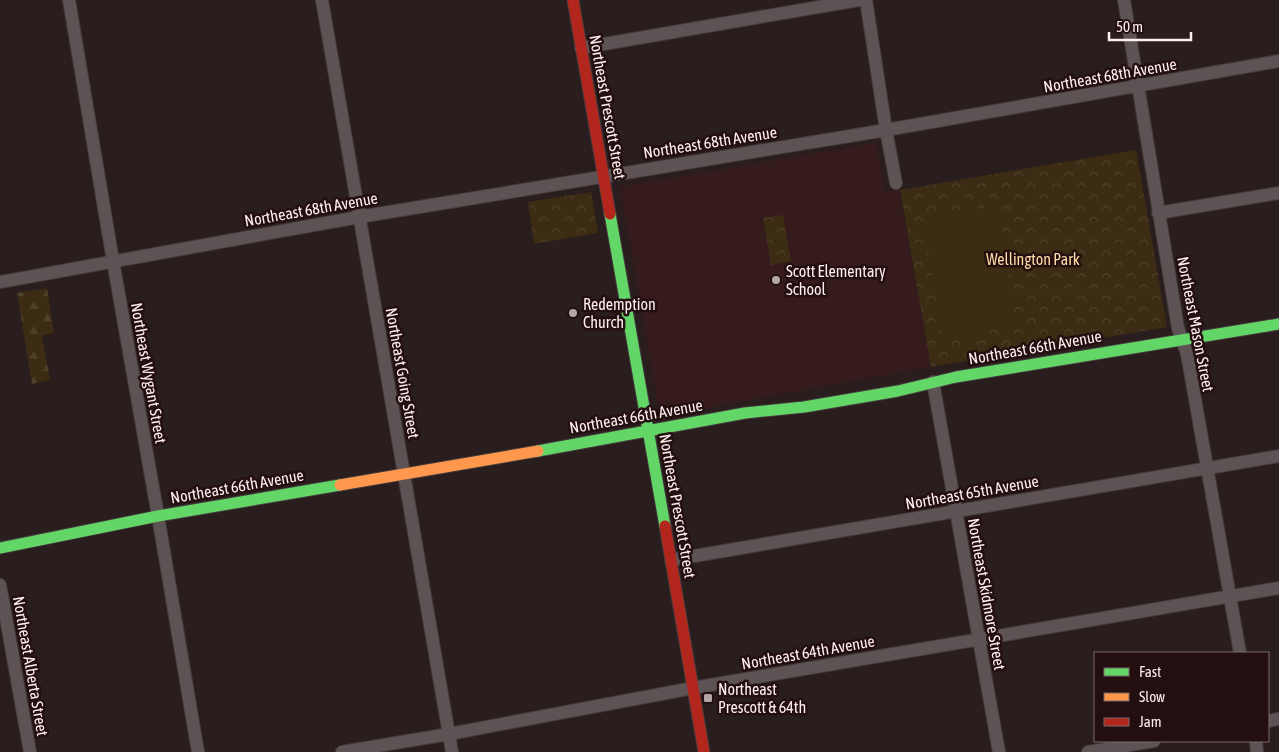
<svg xmlns="http://www.w3.org/2000/svg" width="1279" height="752" font-family="'Asap Condensed',sans-serif">
<style>
.built{fill:#361b1d}
.forest{fill:url(#forest-firs)}
.park{fill:url(#park-crowns)}
.garden{fill:#3c2c13}
.lines{fill:none;stroke-linecap:round;stroke-linejoin:round}
.street-casing{stroke:#443b3b;stroke-width:14}
.fast-casing{stroke:#443b3b;stroke-width:13}
.slow-casing{stroke:#443b3b;stroke-width:13}
.jam-casing{stroke:#443b3b;stroke-width:13}
.street{stroke:#5d5354;stroke-width:12}
.fast{stroke:#63d668;stroke-width:11}
.slow{stroke:#ff974d;stroke-width:11}
.jam{stroke:#b3261e;stroke-width:11}
.poi-dot{fill:#b4a6a6;stroke:#240f10;stroke-width:2}
.labels{text-anchor:middle;dominant-baseline:central;stroke-width:5;stroke-linejoin:round;paint-order:stroke}
.street-label{font-size:16px;fill:#ffefef;stroke:#240f10}
.park-label{font-size:16px;fill:#ffdba6;stroke:#240f10}
.poi-label{font-size:16px;fill:#ffefef;stroke:#240f10;text-anchor:start}
</style>
<defs>
<pattern id="forest-firs" width="22" height="20" patternUnits="userSpaceOnUse" patternTransform="scale(1.25)"><rect width="22" height="20" fill="#3c2c13"/><path d="M5 1l3.5 6h-7zM16 11l3.5 6h-7z" fill="#50412a"/></pattern>
<pattern id="park-crowns" width="20" height="18" patternUnits="userSpaceOnUse" patternTransform="scale(1.25)"><rect width="20" height="18" fill="#3c2c13"/><path d="M2 6a3 3 0 1 1 6 0M12 15a3 3 0 1 1 6 0" fill="none" stroke="#50412a"/></pattern>
</defs>
<rect width="100%" height="100%" fill="#291d1e"/>
<!-- built -->
<path class="built" d="M876,143L885,192L899,190L931,367L660,416L620,187Z"/>
<!-- forest -->
<path class="forest" d="M47,288L54,333L42,336L50,380L32,384L17,293Z"/>
<!-- park -->
<path class="park" d="M1136,150L1167,327L931,367L900,190Z
M591,192L598,233L534,244L528,202Z
M783,215L791,261L771,265L763,218Z"/>
<!-- garden -->
<path class="garden" d="M997,206L1017,326L943,338L923,218Z"/>
<g class="lines">
<!-- street casing -->
<g class="street-casing">
<path id="street" d="M69,0L113,261L158,516L198,752
M322,0L452,752
M866,0L886,130L896,183
M1124,0L1178,328L1187,354L1240,653
M581,48L859,0
M1158,213L1279,193
M0,282L359,217L886,130L1279,61
M933,382L999,752
M671,560L1279,456
M0,585L30,752
M1268,721L1279,719
M1256,741L1257,752
M342,752L449,734L693,688L1279,588
M1088,752L1154,741"/>
</g>
<!-- fast casing -->
<g class="fast-casing">
<path id="fast" d="M610,214L665,526
M538,451L745,413L804,407L898,391L956,377L1279,324
M0,548L158,516L340,485"/>
</g>
<!-- slow casing -->
<g class="slow-casing">
<path id="slow" d="M340,485L538,451"/>
</g>
<!-- jam casing -->
<g class="jam-casing">
<path id="jam" d="M573,0L610,214
M665,526L704,752"/>
</g>
<!-- street -->
<use href="#street" class="street"/>
<!-- fast -->
<use href="#fast" class="fast"/>
<!-- slow -->
<use href="#slow" class="slow"/>
<!-- jam -->
<use href="#jam" class="jam"/>
</g>
<!-- markers -->
<g class="poi-dot">
<circle cx="776" cy="280" r="5"/>
<circle cx="573" cy="313" r="5"/>
<rect x="703" y="693" width="10" height="10" rx="2.5"/>
</g>
<g class="labels">
<!-- street labels -->
<g class="street-label">
<text transform="translate(1110 75) rotate(-10)">Northeast 68th Avenue</text>
<text transform="translate(608 107) rotate(80)">Northeast Prescott Street</text>
<text transform="translate(710 142) rotate(-9)">Northeast 68th Avenue</text>
<text transform="translate(311 209) rotate(-10)">Northeast 68th Avenue</text>
<text transform="translate(1196 324) rotate(79)">Northeast Mason Street</text>
<text transform="translate(1035 347) rotate(-10)">Northeast 66th Avenue</text>
<text transform="translate(149 373) rotate(80)">Northeast Wygant Street</text>
<text transform="translate(403 373) rotate(80)">Northeast Going Street</text>
<text transform="translate(636 416) rotate(-10)">Northeast 66th Avenue</text>
<text transform="translate(237 486) rotate(-10)">Northeast 66th Avenue</text>
<text transform="translate(972 492) rotate(-10)">Northeast 65th Avenue</text>
<text transform="translate(678 506) rotate(80)">Northeast Prescott Street</text>
<text transform="translate(987 594) rotate(80)">Northeast Skidmore Street</text>
<text transform="translate(808 652) rotate(-10)">Northeast 64th Avenue</text>
<text transform="translate(31 666) rotate(80)">Northeast Alberta Street</text>
</g>
<!-- park labels -->
<g class="park-label">
<text x="1033" y="259">Wellington Park</text>
</g>
<!-- poi labels -->
<g class="poi-label">
<text x="786" y="271">Scott Elementary<tspan x="786" dy="18">School</tspan></text>
<text x="583" y="304">Redemption<tspan x="583" dy="18">Church</tspan></text>
<text x="718" y="689">Northeast<tspan x="718" dy="18">Prescott &amp; 64th</tspan></text>
</g>
</g>
<!-- legend -->
<rect x="1094" y="652" width="175" height="90" fill="#240f10" stroke="#7c6969"/>
<rect x="1104" y="668" width="25" height="8" fill="#63d668" stroke="#7c6969"/>
<text x="1139" y="677" font-size="15" fill="#ffefef">Fast</text>
<rect x="1104" y="693" width="25" height="8" fill="#ff974d" stroke="#7c6969"/>
<text x="1139" y="702" font-size="15" fill="#ffefef">Slow</text>
<rect x="1104" y="718" width="25" height="8" fill="#b3261e" stroke="#7c6969"/>
<text x="1139" y="727" font-size="15" fill="#ffefef">Jam</text>
<!-- scale -->
<path d="M1109 32v8h82v-8" fill="none" stroke="#ffefef" stroke-width="2.5"/>
<text x="1116" y="32" font-size="15" fill="#ffefef" stroke="#240f10" stroke-width="4" paint-order="stroke">50 m</text>
</svg>
